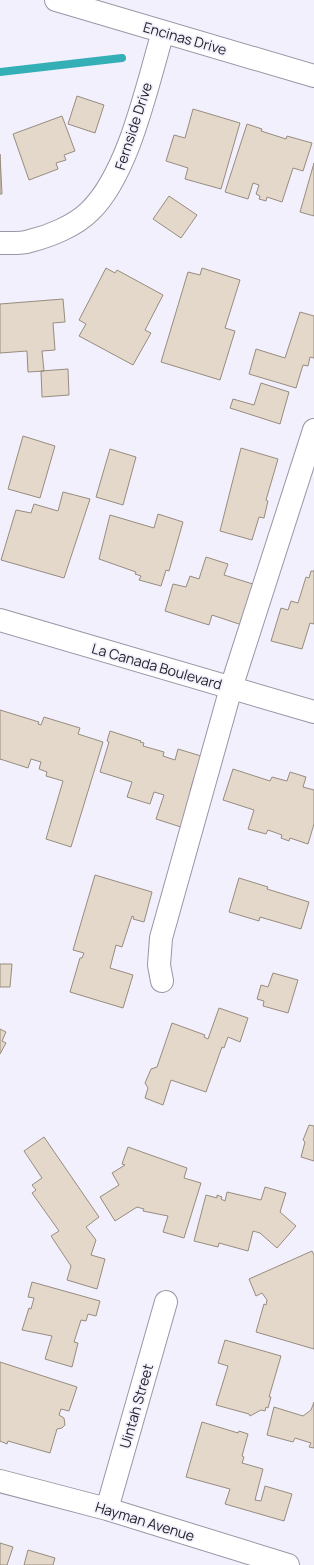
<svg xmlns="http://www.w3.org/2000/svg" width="314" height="1565" font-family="Manrope,sans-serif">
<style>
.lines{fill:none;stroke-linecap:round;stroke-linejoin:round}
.stream{stroke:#35afb6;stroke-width:8}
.building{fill:#e4d8cb;stroke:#978c7f}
.minor-casing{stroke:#9996a5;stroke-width:24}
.minor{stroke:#fff;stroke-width:22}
.labels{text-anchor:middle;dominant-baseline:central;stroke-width:3.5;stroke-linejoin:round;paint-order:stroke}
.street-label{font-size:14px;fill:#232228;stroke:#f3f0fd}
</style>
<rect width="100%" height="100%" fill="#f3f0fd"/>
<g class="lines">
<!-- stream -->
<path class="stream" d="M0,72L122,58"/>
</g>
<!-- building -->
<path class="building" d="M77,96L104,105L95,133L68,124Z
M193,109L240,123L221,189L185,179L188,168L166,161L174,135L185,138Z
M62,116L75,151L64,155L66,160L56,163L58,169L29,180L13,134Z
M247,124L262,129L261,131L286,139L287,136L312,143L303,171L293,168L282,202L267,197L266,201L259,199L260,196L256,194L259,185L253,183L248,199L225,192Z
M0,154L2,194H0Z
M314,163V216L300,212Z
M169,196L197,215L181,238L153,219Z
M106,268L115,273L117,270L163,295L145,330L151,333L133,365L79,336L86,324L79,320Z
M202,268L240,280L225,328L235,331L220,380L161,362L188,272L200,275Z
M63,299L65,322L53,323L55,350L42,351L44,371L28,372L27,351L0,353V304Z
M300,312L314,316V358L310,357L308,366L303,365L296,388L249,374L256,349L285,358Z
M68,369L69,395L42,397L41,371Z
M261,383L289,392L280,424L230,408L233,399L254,405Z
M23,436L55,446L40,498L8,489Z
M241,448L278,459L266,500L268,501L264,518L259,517L252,540L220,531Z
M110,449L136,457L123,505L96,497Z
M63,492L90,499L64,578L1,560L16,510L31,513L34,504L58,511Z
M158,514L183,522L169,571L166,570L161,586L139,580L141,576L135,574L136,572L99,559L110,515L154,528Z
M206,557L228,564L224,575L256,585L245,626L212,615L209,625L165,611L173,584L186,587L190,576L199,579Z
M311,571H314V624L310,623L302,649L271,641L281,608L288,610L291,601L298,603L306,577L309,578Z
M0,710L39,722L38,724L41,725L44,717L80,728L78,734L103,742L71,847L46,839L63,781L46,776L47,772L39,769L41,762L31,759L28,768L0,759Z
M110,731L141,741L140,742L144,743L143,746L164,752L163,756L175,760L178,749L201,756L190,791L195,792L184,828L156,819L164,795L154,792L150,804L127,797L132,782L100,772L109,742L107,741Z
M233,769L270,781L272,777L287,781L290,772L306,777L303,787L314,790V824L308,844L290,838L289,841L281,838L282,835L268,830L266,834L248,829L254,810L223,800Z
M95,875L152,892L144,922L133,919L134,917L132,916L122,947L116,945L110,968L133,975L123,1008L70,992L80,958H82L84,953L73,950Z
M239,878L268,887L267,889L309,902L301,929L260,917L259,921L229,912Z
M0,964H12L10,987H0Z
M273,973L298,980L288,1013L263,1006L264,1001L257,999L261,985L268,987Z
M219,1008L248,1018L240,1042L228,1037L224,1048L222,1047L206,1092L171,1080L163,1105L145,1098L148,1088L145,1083L151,1069L157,1067L172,1023L205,1035L204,1037L208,1039Z
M0,1029L6,1032L2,1041L6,1043L0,1054Z
M309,1125L314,1126V1161L301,1157L305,1142L303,1140Z
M44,1137L99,1217L86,1227L96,1240L91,1255L105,1259L97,1289L67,1280L71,1266L51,1236L59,1231L32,1193L36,1190L32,1185L42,1178L24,1151Z
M128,1147L187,1168L184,1178L201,1183L184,1238L163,1232L168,1216L143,1211L144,1209L137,1207L115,1221L100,1197L119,1185L112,1173L125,1165L122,1164Z
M265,1187L286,1193L280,1212L296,1226L277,1248L260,1233L253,1231L248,1251L219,1243L218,1247L194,1241L206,1195L217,1198V1195L222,1197L221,1199L225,1201L227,1192L261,1200Z
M312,1251L314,1255V1349L256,1332L264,1304L266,1305L267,1300L262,1293L256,1296L249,1279Z
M32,1282L100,1301L96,1316L88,1314L86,1321L81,1320L74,1342L78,1343L72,1367L45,1359L52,1336L22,1330L29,1308L31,1309L34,1298L28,1297Z
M225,1340L281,1356L269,1397H271L268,1408L266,1407L265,1411L261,1410L250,1416L249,1414L216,1405L228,1366L218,1363Z
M0,1362L77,1387L69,1411L61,1409L59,1415L64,1418L65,1425L62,1428L57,1429L50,1453L8,1441L7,1444L0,1441Z
M314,1402V1448L309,1447L311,1443L295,1438L293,1442L267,1435L274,1407L303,1416L311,1410Z
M202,1422L238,1433L239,1431L248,1434L242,1456L244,1457L242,1463L263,1469L255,1500L261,1501L265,1486L292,1494L284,1521L225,1504L230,1489L186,1477Z
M0,1543L13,1547L7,1565H0Z
M28,1550L55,1558L53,1565H24Z"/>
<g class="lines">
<!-- minor casing -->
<g class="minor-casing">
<path id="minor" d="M56,0L314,76
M0,243C10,243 21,244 30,241C50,236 75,226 90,211C129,173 147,85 163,32
M0,620L314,712
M162,981L159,965L161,938L231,688L314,430
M0,1481L107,1509L288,1565
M107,1509L166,1302"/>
</g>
<!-- minor -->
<use href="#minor" class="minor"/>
</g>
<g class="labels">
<!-- street labels -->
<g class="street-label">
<text transform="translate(185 38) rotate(16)">Encinas Drive</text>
<text transform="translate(133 126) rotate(-72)">Fernside Drive</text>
<text transform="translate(157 666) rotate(16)">La Canada Boulevard</text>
<text transform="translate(136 1406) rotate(-74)">Uintah Street</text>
<text transform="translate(145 1521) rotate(17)">Hayman Avenue</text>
</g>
</g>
</svg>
